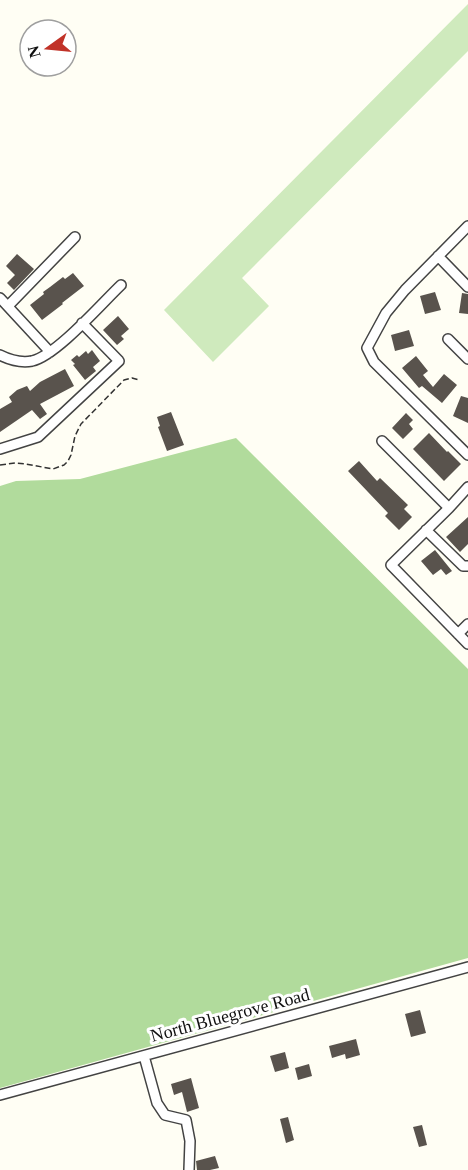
<svg xmlns="http://www.w3.org/2000/svg" width="468" height="1170" font-family="'Times New Roman',serif">
<style>
.green{fill:#cfeabd}
.forest{fill:#b1db9c}
.building{fill:#59534d}
.lines{fill:none;stroke-linecap:round;stroke-linejoin:round}
.minor-casing{stroke:#434343;stroke-width:12}
.path{stroke:#323232;stroke-width:1.5;stroke-dasharray:6 3;stroke-linecap:butt}
.minor{stroke:#fff;stroke-width:9}
.labels{text-anchor:middle;dominant-baseline:central;stroke-width:6;stroke-linejoin:round;paint-order:stroke}
.street-label{font-size:18px;fill:#101010;stroke:#fff}
</style>
<rect width="100%" height="100%" fill="#fffef4"/>
<!-- green -->
<path class="green" d="M468,4V51L242,278L269,306L213,362L164,310Z"/>
<!-- forest -->
<path class="forest" d="M236,438L468,669V958L0,1088V486L16,481L80,479Z"/>
<!-- building -->
<path class="building" d="M17,254L34,269L14,290L7,283L15,275L6,266Z
M73,273L84,286L62,303L63,304L42,320L30,305L44,294L43,292L50,287L63,277L65,279Z
M435,292L441,310L425,314L420,296Z
M462,293L468,294V314L459,313Z
M118,316L129,329L121,336L124,339L117,345L103,330Z
M409,330L414,346L395,351L391,335Z
M92,350L100,361L93,367L96,371L85,380L73,365L75,364L71,360L77,355L79,357L86,351L88,354Z
M416,356L428,371L423,375L433,387L444,374L457,385L442,403L422,386L419,388L402,368Z
M65,369L74,386L40,404L47,414L40,419L32,410L0,432V409L12,402L9,397L17,390L27,386L30,391L40,382Z
M461,396L468,398V423L453,416Z
M171,412L184,445L167,451L158,427L160,426L157,417Z
M406,413L413,420L409,424L413,429L403,439L392,428Z
M429,433L447,452L448,451L461,464L444,481L413,449Z
M359,461L377,481L380,478L408,505L404,509L412,517L399,530L385,516L388,513L348,471Z
M468,517V544L460,552L446,537Z
M435,550L452,571L446,575L441,569L433,575L421,561Z
M420,1010L426,1033L411,1037L405,1014Z
M356,1039L360,1055L346,1059L345,1054L332,1058L329,1046Z
M285,1052L289,1068L275,1072L270,1056Z
M309,1064L312,1076L298,1080L295,1068Z
M191,1078L199,1108L187,1112L182,1092L174,1095L171,1084Z
M288,1117L294,1140L286,1143L280,1119Z
M422,1125L427,1145L419,1147L413,1127Z
M215,1156L219,1168L210,1170H197L196,1161Z"/>
<g class="lines">
<!-- minor casing -->
<g class="minor-casing">
<path id="minor" d="M468,226L405,290L386,313L367,348L374,362L468,455
M438,256L468,287
M0,298L50,352
M8,306L75,237
M448,339L468,359
M0,355C10,360 21,363 32,361C56,356 102,303 121,285
M382,441L449,508
M0,449L38,437L119,361L82,323
M468,487L449,508L391,565L468,644
M426,530L463,566H468
M458,634L468,624
M144,1056L157,1103L165,1115L186,1120L190,1141L189,1170
M0,1095L468,967"/>
</g>
<!-- path -->
<path class="path" d="M0,465L15,463L26,464L53,469L64,465L68,461L71,455L75,436L81,424L124,380L132,378L139,380"/>
<!-- minor -->
<use href="#minor" class="minor"/>
</g>
<g class="labels">
<!-- street labels -->
<g class="street-label">
<text transform="translate(230 1015) rotate(-15)">North Bluegrove Road</text>
</g>
</g>
<!-- north arrow -->
<g transform="translate(48 48) rotate(255)"><circle r="28" fill="#ffffff" stroke="#9f9f9f" stroke-width="1.5"/>
<path d="M0-4.5L10 22L0 15L-10 22Z" fill="#c13228"/>
<text y="-9" font-size="16" font-weight="bold" text-anchor="middle" fill="#101010">N</text>
</g>
</svg>
